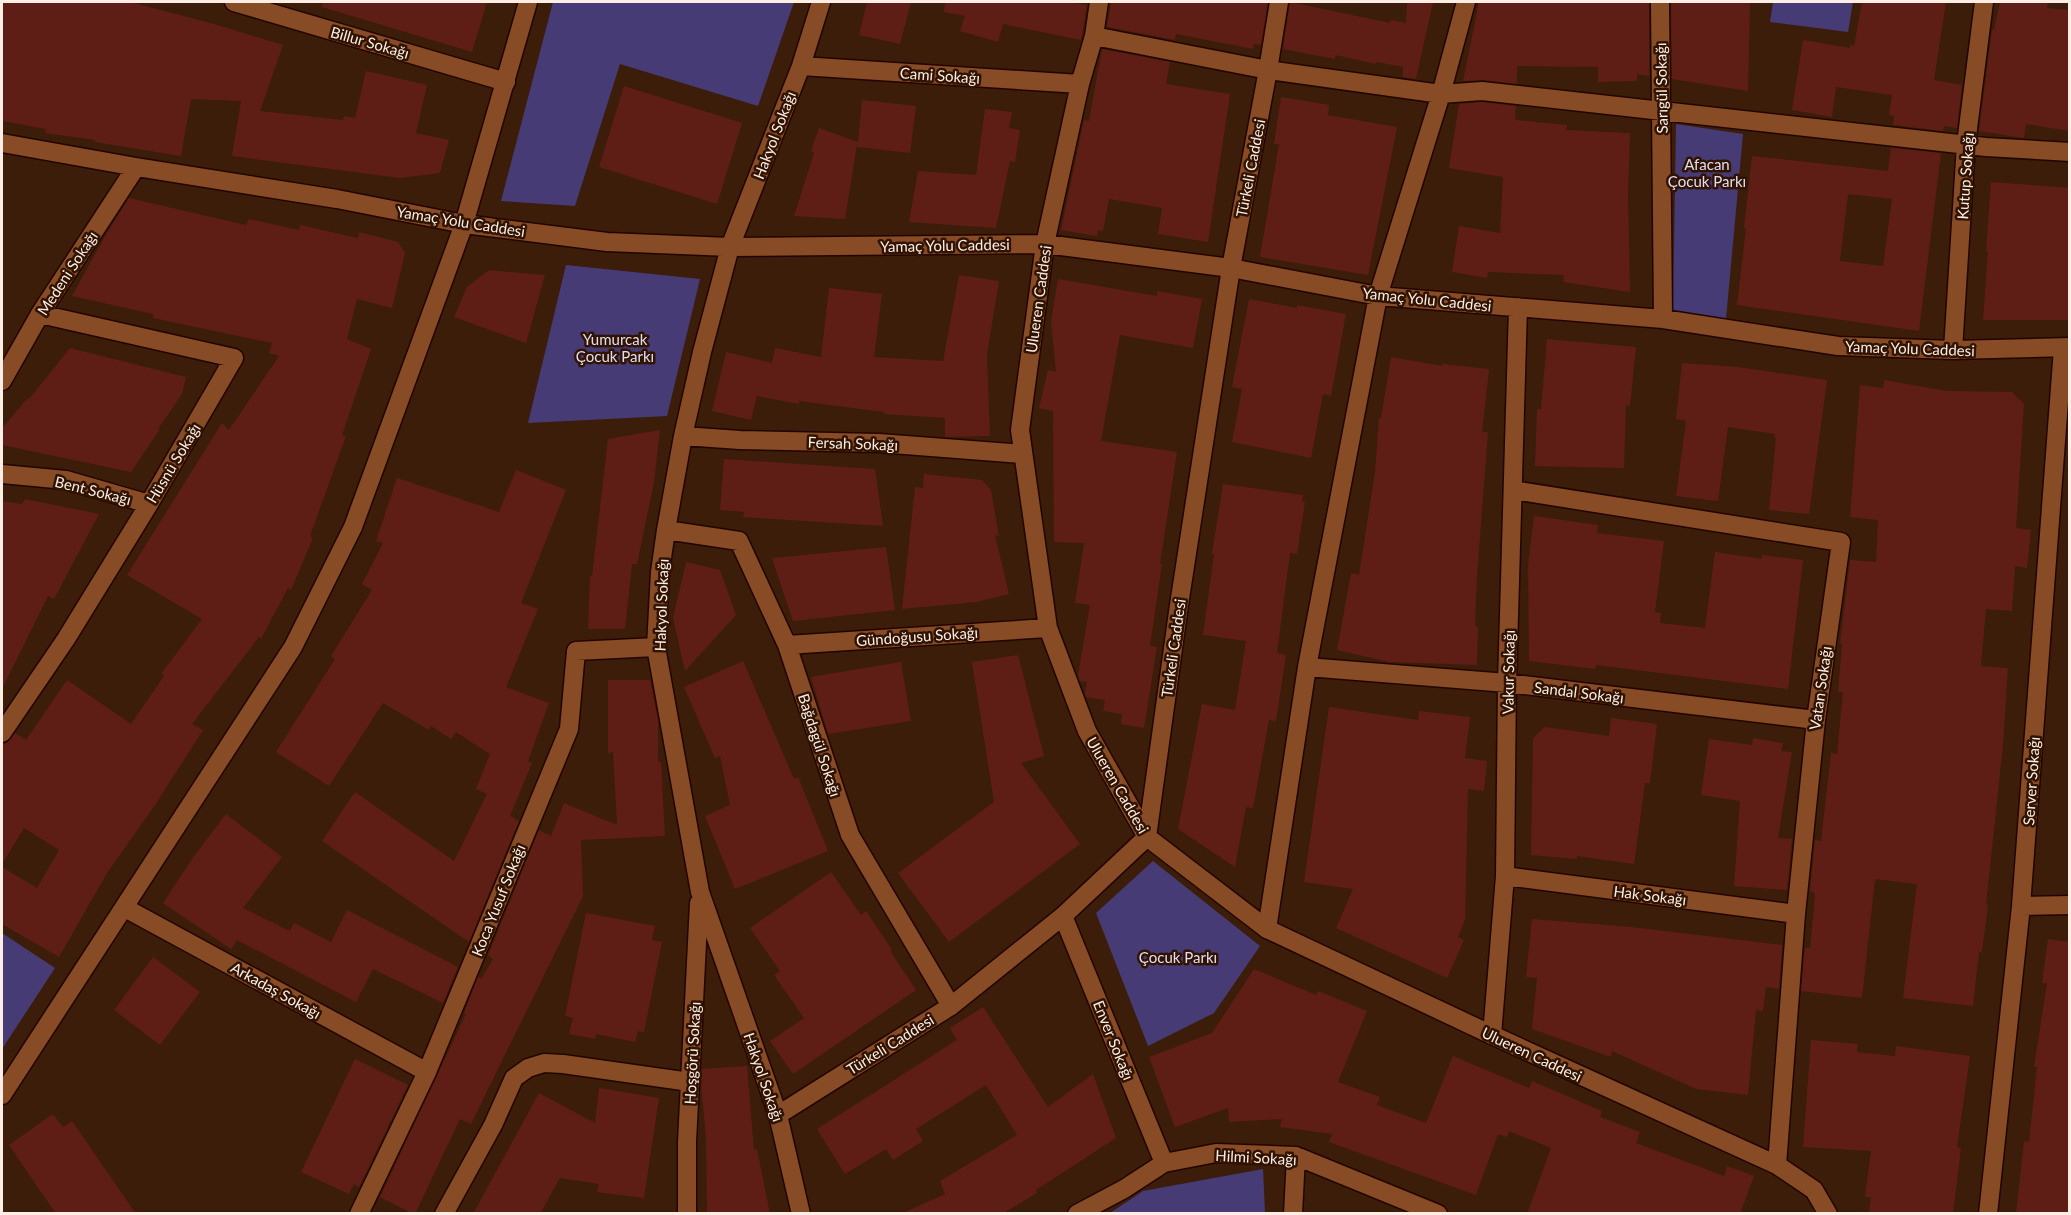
<svg xmlns="http://www.w3.org/2000/svg" width="2071" height="1215" font-family="Lato,sans-serif">
<style>
.green{fill:#473b76}
.building{fill:#5f1e15;fill-rule:evenodd}
.lines{fill:none;stroke-linecap:round;stroke-linejoin:round}
.minor-casing{stroke:#220500;stroke-width:21}
.tertiary-casing{stroke:#220500;stroke-width:21}
.minor{stroke:#874b25;stroke-width:18}
.tertiary{stroke:#874b25;stroke-width:18}
.labels{text-anchor:middle;dominant-baseline:central;stroke-width:5;stroke-linejoin:round;paint-order:stroke}
.street-label{font-size:15px;fill:#fcede5;stroke:#311301}
.park-label{font-size:15px;fill:#e0ddf3;stroke:#311301}
</style>
<rect width="100%" height="100%" fill="#3c1d09"/>
<!-- green -->
<path class="green" d="M553,2H794L758,106L620,64L575,206L501,201Z
M1773,2H1853L1848,32L1770,22Z
M1676,124L1743,134L1726,319L1673,310Z
M566,265L700,279L667,416L528,423Z
M1153,861L1260,946L1214,1013L1148,1046L1096,913Z
M2,933L55,968L2,1049Z
M1263,1169L1265,1213H1110L1143,1191Z"/>
<!-- building -->
<path class="building" d="M2,2H130L214,24L283,45L260,111L343,120L344,116L355,118L366,71L427,85L416,133L449,140L440,173L400,178L232,156L241,101L191,99L181,156L95,142V140L45,133L46,129L2,121Z
M323,2H487L472,52L322,7Z
M867,2H911L900,44L859,35Z
M945,2H1069L1087,5L1081,40L1003,24L998,42L960,31L965,16L944,12Z
M1111,2H1268L1261,45L1254,44L1253,49L1176,34L1175,40L1107,27Z
M1290,2L1390,23L1391,20L1406,23L1407,2H1433L1416,79L1403,77V67L1377,62L1376,64L1335,55V59L1283,49Z
M1479,2H1649V76L1637,74V81L1598,82V67L1517,66V84L1483,80L1463,81Z
M1671,2H1750L1748,91L1672,79Z
M1862,2H1946L1934,80L1962,85L1957,128L1944,126L1943,131L1893,125L1894,116L1889,115L1892,95L1836,87L1832,117L1792,110L1803,40L1850,48V45L1854,46Z
M2000,2H2048L2047,8L2070,10V131L2026,124L2024,138L1979,131L1992,30H1994Z
M1102,49L1170,62L1166,84L1230,94L1208,242L1158,234L1162,208L1109,199L1103,231L1098,230L1097,236L1061,230L1084,120L1089,121Z
M624,86L742,123L717,204L599,167Z
M1281,97L1329,105L1328,115L1397,127L1368,275L1260,257L1279,144H1274Z
M862,100L916,106L910,153L857,147V144L845,219L794,216L814,153L811,151L819,128L858,142Z
M1482,102L1516,106L1515,120L1567,125L1566,130L1630,133L1628,194L1630,292L1563,282L1564,275L1488,272L1487,278L1452,272L1459,226L1500,233L1503,177L1449,168L1459,104Z
M985,109L1012,112L1009,128L1020,130L1015,162L1010,161L996,228L909,222L918,171L976,175Z
M1891,148L1941,153L1919,331L1737,305L1746,228H1744L1752,156L1888,171ZM1848,194L1892,199L1883,266L1840,261Z
M1991,182L2070,188V320H1983L1988,251H1986Z
M129,198L246,225L249,219L299,230L300,225L358,238L359,232L398,242L405,253L392,308L357,299L347,339L371,349L342,435L346,436L310,536L313,538L291,590L288,588L261,639L259,637L192,724L203,730L155,805L107,873L59,957L2,924V867L37,888L59,850L24,828L2,864V744L7,743L15,733L26,740L67,680L131,724L164,676L161,674L202,619L127,575L222,423L229,430L279,356L269,353L272,343L153,318V314L72,296L104,238Z
M489,270L545,275L526,343L454,317L467,287Z
M959,275L999,281L987,354L990,436L945,437V418L884,414V412L799,401V404L757,396L751,420L712,411L726,352L772,363L775,348L821,357L829,288L882,294L874,357L943,361Z
M1058,279L1157,296V291L1202,299L1193,348L1120,335L1101,441L1177,452L1160,564H1162L1150,646L1157,647L1144,728L1121,724L1122,714L1103,711L1105,700L1086,697L1085,693L1087,682L1080,681L1078,676L1090,605L1075,603L1084,543L1054,542L1053,411L1039,408L1048,370L1056,372L1051,321Z
M1249,299L1297,308V305L1346,314L1331,396L1323,394L1311,458L1232,442L1242,389L1232,387Z
M1547,339L1636,347L1630,406L1626,405L1624,468L1535,466L1537,409H1541Z
M70,348L186,377L182,394L158,429H160L131,472L2,445V428L27,399H29Z
M1391,357L1442,366V364L1489,369L1482,432H1488L1477,576L1475,626L1478,627L1477,665L1389,662L1337,650L1351,573L1359,575L1375,472L1379,418H1381Z
M1682,363L1738,367L1827,380L1809,514L1769,510L1776,438H1774L1775,434L1728,427L1718,501L1676,496L1686,421L1676,419Z
M1884,380L1947,391L2012,392L2024,404L2016,528L2031,530L2027,568L2015,566L2012,611L1986,609L1981,666L2008,668L2003,745L1986,905H1988L1982,952H1979L1973,1006L1903,998L1917,884L1875,879L1862,998L1801,991L1805,948H1810L1815,895L1814,892L1810,891L1815,840L1821,841L1831,753L1837,754L1843,692H1838L1842,644H1840L1850,560L1876,562L1878,520L1850,517L1860,385L1883,388Z
M660,430L654,482L637,564H632L625,629H588L590,576H592L608,439Z
M724,459L875,469L883,526L743,517L744,512L720,510Z
M516,470L566,490L521,603L538,609L506,687L549,703L528,761L532,763L510,816L519,821L469,942L322,841L355,792L454,861L487,794L476,789L490,754L456,732L451,739L431,726L429,730L383,703L329,786L276,752L335,659L331,656L372,590L362,584L383,543L376,541L397,478L499,512Z
M924,474L982,480L991,490L999,536L995,535L1009,594L976,602L902,609L915,487L923,488Z
M1223,484L1303,495L1302,501L1305,502L1297,554L1290,553L1277,653L1286,655L1276,721L1269,720L1253,808L1246,807L1235,867L1178,829L1202,704L1235,710L1246,641L1203,635L1214,554H1212Z
M25,499L99,514L54,599L48,596L2,689V501L22,504Z
M1534,516L1598,525L1597,533L1664,541L1655,612L1661,613L1660,623L1705,628L1715,552L1762,559V555L1803,560L1788,689L1596,665L1595,669L1529,661L1528,566Z
M886,547L895,610L793,621L772,558Z
M686,562L720,570L736,615L685,671L673,618Z
M1018,655L1044,756L1021,763L1080,844L949,942L898,873L994,802L972,662Z
M743,661L794,779L798,777L828,851L735,889L705,816L730,805L720,756L715,758L684,687Z
M901,662L911,721L828,734L811,677Z
M608,680H650L658,720V762H661L665,836L581,840L583,896L471,1124L460,1119L415,1214H413L380,1197L466,1014L464,1013L478,977L481,979L493,959L488,955L539,830L551,836L564,803L617,825L613,751L608,754Z
M1329,707L1418,720L1419,711L1470,717L1465,758L1487,761L1484,791L1468,789L1465,920L1458,937L1464,940L1447,978L1336,928L1353,889L1304,882Z
M1611,718L1657,724L1650,783H1645L1634,864L1577,856V859L1531,855L1533,738L1545,727L1609,736Z
M1753,738L1783,743L1781,751L1792,752L1778,838L1792,839L1787,890L1734,886L1740,801L1701,795L1709,739L1752,745Z
M226,814L282,857L243,908L290,931L294,923L331,942L347,910L458,967L443,1003L373,969L356,1002L237,940L231,949L163,903L194,856Z
M831,872L861,915L866,911L892,950L890,951L916,990L793,1074L770,1041L804,1018L774,975L780,971L750,928Z
M586,913L655,926L652,940L662,942L644,1032L638,1031L635,1042L596,1034L595,1039L569,1034L573,1018L565,1016Z
M1532,919L1631,927L1782,945L1779,989L1766,987L1763,1011L1756,1010L1748,1095L1696,1089L1612,1051L1611,1057L1532,1029L1537,978L1526,977Z
M2048,939L2070,942V1214H2016L2024,1141L2029,1142L2037,1067H2034L2047,983H2042Z
M153,957L200,992L160,1045L114,1010Z
M1254,969L1316,995L1318,991L1367,1011L1338,1082L1380,1097L1377,1105L1426,1123L1453,1056L1529,1088L1532,1081L1602,1111L1600,1117L1640,1132L1636,1143L1724,1176L1727,1166L1754,1176L1740,1214H1527L1551,1148L1509,1131L1507,1137L1498,1134L1476,1195L1329,1142L1332,1134L1280,1127L1282,1119L1229,1122L1228,1108L1175,1127L1149,1057L1212,1033Z
M983,1007L1048,1107L1093,1074L1116,1138L1036,1190L1037,1193L1002,1214H901L945,1194L940,1181L1017,1135L986,1085L916,1129L923,1141L893,1160L886,1149L845,1174L817,1129L957,1040L950,1028Z
M1811,1040L1858,1044L1857,1052L1895,1056L1896,1046L1970,1056L1957,1147L1961,1148L1953,1214H1869L1871,1197H1865L1871,1151L1803,1147Z
M355,1059L408,1085L359,1187L354,1184L349,1194L301,1172Z
M747,1066L754,1150L757,1149L770,1214H707L706,1138L701,1084L702,1069Z
M599,1088L659,1098L644,1198L597,1192L599,1184L560,1178L540,1214H473L539,1093L595,1123Z
M53,1114L63,1127L72,1121L136,1214H56L9,1145Z"/>
<g class="lines">
<!-- minor casing -->
<g class="minor-casing">
<path id="minor" d="M234,2L506,82
M1099,2L1094,36L1080,84L1045,244L1020,430L1048,628L1087,731L1147,837
M1466,2L1441,94L1482,91L1986,147L2070,152
M1660,2L1663,319
M1094,36L1268,70L1441,94L1378,296L1307,667L1267,929
M801,66L1080,84
M2,143L136,167L337,199L464,224L607,242L730,247L1045,244L1231,268L1378,296L1663,319L1838,346L1953,350L2070,347
M1953,350L1966,144L1984,2
M2,381L40,314L136,167
M683,436L740,440L879,443L1023,454
M2,474L66,480L149,504
M1513,490L1841,542L1816,720L1796,914L1777,1165
M666,530L739,541L787,645L850,835L951,1006
M787,645L1048,628
M1307,667L1507,683L1816,720
M2,733L66,639L149,504L234,358L40,314
M1505,876L1796,914
M2021,906L2070,905
M125,908L427,1072
M1063,916L1164,1163
M1492,1035L1505,876L1507,683L1518,307
M778,1115L700,892L656,647L660,572L666,530L683,436L702,352L730,247L801,66L821,2
M359,1214L427,1072L569,729L576,651L656,647
M444,1214L493,1125L514,1078L528,1068L544,1063L563,1064L690,1082
M687,1214V1142L699,903
M1077,1214L1124,1189L1164,1163L1216,1153L1296,1156L1438,1214
M1293,1214L1296,1156
M1988,1214L2021,906L2063,348"/>
</g>
<!-- tertiary casing -->
<g class="tertiary-casing">
<path id="tertiary" d="M1147,837L1267,929L1492,1035L1777,1165L1814,1190L1828,1214
M2,1095L293,647L353,527L464,224L528,2
M801,1214L778,1115L951,1006L1063,916L1147,837L1179,605L1231,268L1268,70L1279,2"/>
</g>
<!-- minor -->
<use href="#minor" class="minor"/>
<!-- tertiary -->
<use href="#tertiary" class="tertiary"/>
</g>
<g class="labels">
<!-- street labels -->
<g class="street-label">
<text transform="translate(370 42) rotate(16)">Billur Sokağı</text>
<text transform="translate(940 75) rotate(4)">Cami Sokağı</text>
<text transform="translate(1661 88) rotate(-91)">Sarıgül Sokağı</text>
<text transform="translate(774 135) rotate(-69)">Hakyol Sokağı</text>
<text transform="translate(1250 168) rotate(-79)">Türkeli Caddesi</text>
<text transform="translate(1965 176) rotate(-86)">Kutup Sokağı</text>
<text transform="translate(461 221) rotate(9)">Yamaç Yolu Caddesi</text>
<text transform="translate(945 245) rotate(-1)">Yamaç Yolu Caddesi</text>
<text transform="translate(67 273) rotate(-57)">Medeni Sokağı</text>
<text transform="translate(1038 299) rotate(-82)">Ulueren Caddesi</text>
<text transform="translate(1427 299) rotate(6)">Yamaç Yolu Caddesi</text>
<text transform="translate(1910 348) rotate(2)">Yamaç Yolu Caddesi</text>
<text transform="translate(853 443) rotate(2)">Fersah Sokağı</text>
<text transform="translate(173 463) rotate(-59)">Hüsnü Sokağı</text>
<text transform="translate(93 490) rotate(14)">Bent Sokağı</text>
<text transform="translate(661 605) rotate(-88)">Hakyol Sokağı</text>
<text transform="translate(917 636) rotate(-4)">Gündoğusu Sokağı</text>
<text transform="translate(1173 648) rotate(-82)">Türkeli Caddesi</text>
<text transform="translate(1508 672) rotate(-89)">Vakur Sokağı</text>
<text transform="translate(1820 688) rotate(-82)">Vatan Sokağı</text>
<text transform="translate(1579 692) rotate(7)">Sandal Sokağı</text>
<text transform="translate(820 745) rotate(72)">Bağdagül Sokağı</text>
<text transform="translate(2031 781) rotate(-86)">Server Sokağı</text>
<text transform="translate(1118 785) rotate(60)">Ulueren Caddesi</text>
<text transform="translate(1650 895) rotate(7)">Hak Sokağı</text>
<text transform="translate(498 900) rotate(-68)">Koca Yusuf Sokağı</text>
<text transform="translate(276 990) rotate(29)">Arkadaş Sokağı</text>
<text transform="translate(1114 1040) rotate(68)">Enver Sokağı</text>
<text transform="translate(890 1044) rotate(-32)">Türkeli Caddesi</text>
<text transform="translate(692 1053) rotate(-87)">Hoşgörü Sokağı</text>
<text transform="translate(1532 1054) rotate(25)">Ulueren Caddesi</text>
<text transform="translate(764 1077) rotate(71)">Hakyol Sokağı</text>
<text transform="translate(1256 1157) rotate(3)">Hilmi Sokağı</text>
</g>
<!-- park labels -->
<g class="park-label">
<text x="1707" y="164">Afacan<tspan x="1707" dy="17">Çocuk Parkı</tspan></text>
<text x="615" y="339">Yumurcak<tspan x="615" dy="17">Çocuk Parkı</tspan></text>
<text x="1178" y="957">Çocuk Parkı</text>
</g>
</g>
<!-- border -->
<rect width="2071" height="1215" fill="none" stroke="#fcede5" stroke-width="6"/>
</svg>
